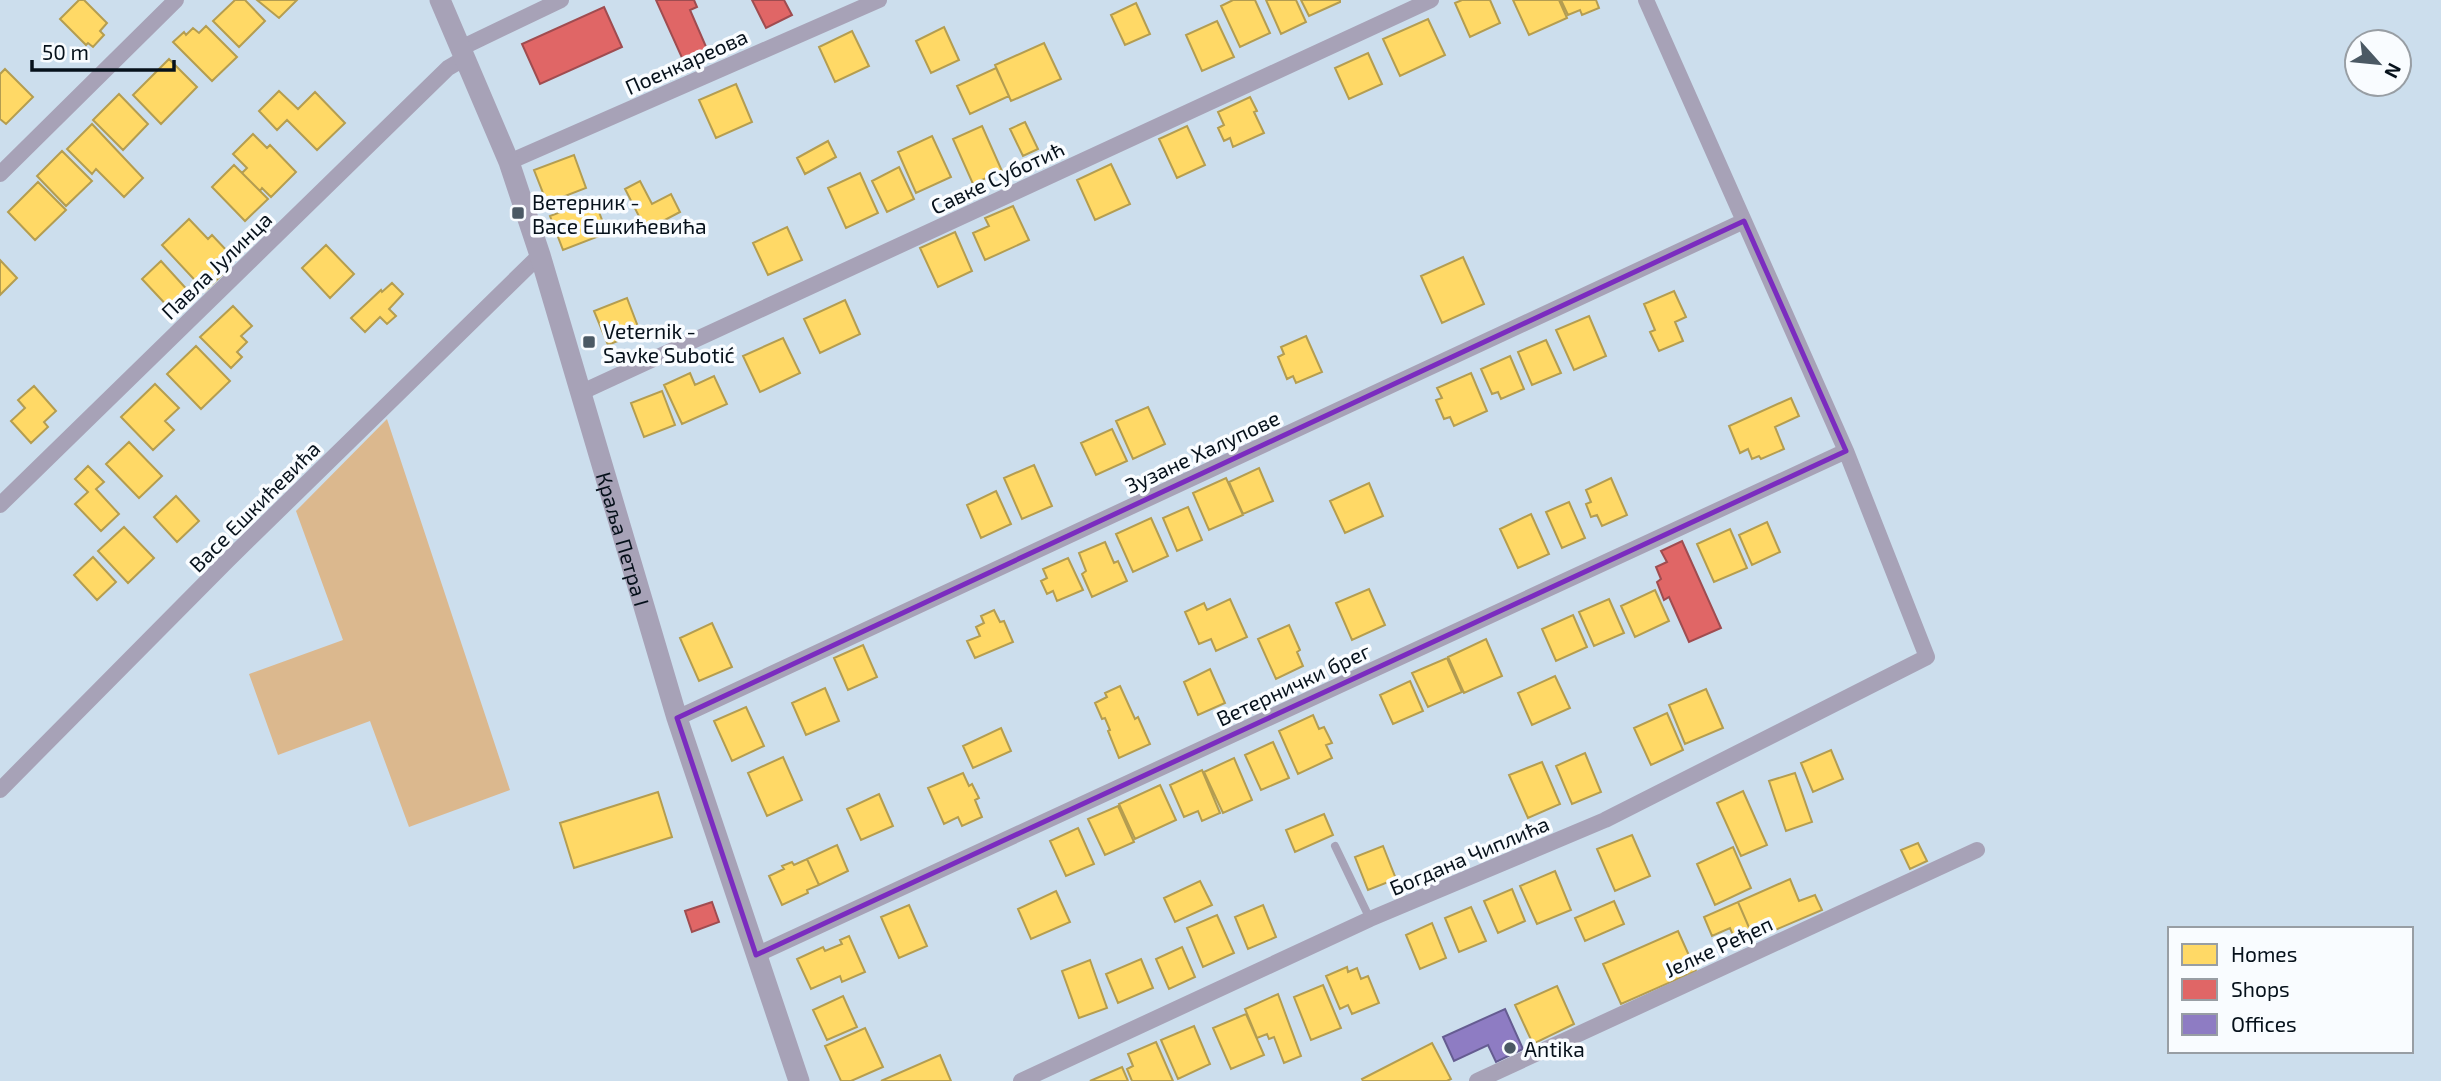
<svg xmlns="http://www.w3.org/2000/svg" width="2441" height="1081" font-family="'Exo 2',sans-serif">
<style>
.green{fill:#dbb88e}
.homes{fill:#ffd966;stroke:#b49d50;stroke-width:2}
.shops{fill:#e06666;stroke:#9f4c50;stroke-width:2}
.offices{fill:#8e7cc3;stroke:#655c91;stroke-width:2}
.lines{fill:none;stroke-linecap:round;stroke-linejoin:round}
.service{stroke:#a7a2b7;stroke-width:8}
.minor{stroke:#a7a2b7;stroke-width:16}
.tertiary{stroke:#a7a2b7;stroke-width:21}
.marked{fill:none;stroke:#7b2cbf;stroke-width:5;stroke-linejoin:round}
.poi-dot{fill:#4b5964;stroke:#f9fcff;stroke-width:2.5}
.labels{text-anchor:middle;dominant-baseline:central;stroke-width:7;stroke-linejoin:round;paint-order:stroke}
.street-label{font-size:21px;fill:#06111b;stroke:#f9fcff}
.poi-label{font-size:21px;fill:#06111b;stroke:#f9fcff;text-anchor:start}
</style>
<rect width="100%" height="100%" fill="#ccdeed"/>
<!-- green -->
<path class="green" d="M387,419L510,790L409,827L370,721L278,755L249,674L343,640L296,511Z"/>
<!-- homes -->
<path class="homes" d="M79,0H84L107,23L100,31L104,35L93,47L88,43L86,45L60,19Z
M235,0H245L265,21L239,47L213,21Z
M257,0H297L279,18Z
M1233,0H1255L1270,33L1240,47L1221,6Z
M1266,0H1296L1306,22L1281,34Z
M1301,0H1340V2L1309,16Z
M1462,0H1490L1500,23L1470,37L1455,3Z
M1513,0H1559L1567,18L1529,35Z
M1561,0H1596L1599,8L1582,15L1580,10L1568,15Z
M1136,3L1150,34L1125,45L1111,15Z
M1428,19L1445,55L1400,76L1383,39Z
M1217,21L1234,57L1202,71L1186,35Z
M206,26L237,57L212,81L173,42L184,32L186,35L193,28L199,33Z
M944,27L959,60L931,73L916,41Z
M852,31L869,66L835,82L819,47Z
M1044,43L1061,79L1011,101L995,65Z
M1368,53L1382,84L1349,99L1335,68Z
M169,59L197,87L161,124L133,95Z
M996,68L1009,96L970,114L957,86Z
M5,69L33,97L6,124L0,119V74Z
M736,84L752,122L716,138L699,100Z
M279,91L298,109L315,92L345,123L317,150L287,120L277,130L259,111Z
M119,94L148,124L123,150L93,120Z
M1250,97L1257,111L1254,112L1264,133L1233,147L1230,138L1224,141L1218,128L1224,125L1218,112Z
M1025,122L1038,149L1023,156L1010,129Z
M92,124L143,178L124,197L96,169L92,174L67,149Z
M982,126L1002,171L973,184L953,139Z
M1187,126L1205,165L1177,178L1159,139Z
M253,134L267,148L270,145L296,172L271,197L262,188L260,191L242,173L247,168L233,154Z
M932,136L951,177L916,193L898,152Z
M828,141L836,157L805,174L797,158Z
M62,151L92,181L66,206L37,176Z
M574,155L586,188L547,203L534,170Z
M1111,164L1130,204L1095,220L1077,180Z
M234,165L268,199L245,221L212,187Z
M899,167L914,199L887,212L872,181Z
M860,173L878,213L846,228L828,188Z
M640,181L652,204L671,194L680,212L646,230L625,189Z
M38,182L66,210L35,240L8,212Z
M594,199L607,233L563,250L550,216Z
M1013,206L1029,240L985,260L973,233L989,226L985,218Z
M189,219L208,239L212,235L228,252L216,264L224,273L205,291L162,245Z
M787,227L802,260L768,275L753,243Z
M955,232L972,271L938,287L920,248Z
M326,245L354,274L330,298L302,268Z
M1463,257L1484,304L1442,323L1421,276Z
M0,260L17,278L0,295Z
M161,261L191,294L172,311L142,279Z
M392,283L403,294L389,309L396,316L387,324L380,317L365,332L351,318L381,290L382,292Z
M1674,291L1686,317L1675,322L1683,341L1659,351L1650,332L1655,330L1644,304Z
M627,298L640,332L608,345L594,311Z
M845,300L860,334L820,353L804,319Z
M233,306L252,326L241,336L247,342L237,352L242,357L231,368L200,337Z
M1589,316L1606,356L1574,370L1556,330Z
M1306,336L1322,372L1296,383L1293,376L1287,379L1278,357L1284,354L1281,347Z
M783,338L800,373L760,392L743,356Z
M1546,340L1561,373L1532,385L1518,352Z
M196,346L230,381L201,409L167,374Z
M1510,356L1524,389L1501,399L1498,392L1492,394L1481,369Z
M690,373L695,385L714,376L727,404L682,424L664,385Z
M1471,373L1487,411L1454,426L1450,417L1444,419L1436,400L1442,398L1437,388Z
M155,384L179,408L165,421L174,430L153,450L121,417Z
M34,386L56,411L44,422L48,427L31,443L11,421L25,408L18,400Z
M662,391L675,425L644,437L631,403Z
M1791,398L1799,416L1775,427L1784,449L1761,459L1759,456L1752,459L1748,449L1740,453L1729,426Z
M1148,407L1165,444L1133,459L1116,421Z
M1112,429L1127,461L1096,475L1081,443Z
M129,442L162,476L139,498L106,464Z
M1034,465L1052,506L1022,519L1004,478Z
M88,466L104,482L96,489L119,514L101,531L75,504L88,492L75,479Z
M1259,468L1273,501L1243,514L1229,482Z
M1226,478L1243,515L1209,530L1193,493Z
M1611,478L1627,515L1602,526L1597,515L1591,517L1586,504L1591,502L1586,490Z
M1369,483L1383,516L1345,533L1330,501Z
M996,491L1011,524L981,538L967,505Z
M176,496L199,521L177,542L154,517Z
M1569,502L1585,538L1562,548L1546,512Z
M1188,507L1202,540L1177,551L1163,518Z
M1531,514L1549,554L1518,568L1500,529Z
M1151,518L1168,556L1133,572L1116,534Z
M1767,522L1780,552L1752,565L1739,535Z
M124,527L154,558L128,583L98,551Z
M1730,529L1747,568L1714,582L1697,544Z
M1105,542L1114,563L1118,561L1127,581L1092,597L1082,574L1086,571L1079,553Z
M93,557L116,582L97,600L74,575Z
M1068,558L1083,590L1057,601L1053,591L1047,594L1041,581L1047,578L1043,569Z
M1369,589L1385,625L1352,640L1336,603Z
M1655,590L1669,621L1635,637L1621,606Z
M1230,599L1247,637L1216,651L1211,639L1199,644L1185,612L1204,603L1207,610Z
M1609,599L1624,633L1594,646L1579,612Z
M994,610L1000,622L1004,621L1013,642L975,658L967,641L980,636L976,627L984,623L981,616Z
M1573,615L1587,647L1556,661L1542,629Z
M712,623L732,667L699,681L680,638Z
M1289,625L1300,650L1297,652L1303,666L1276,679L1258,639Z
M1486,639L1502,676L1464,693L1448,657Z
M863,645L877,677L848,690L834,658Z
M1447,658L1462,692L1428,707L1412,673Z
M1210,669L1225,703L1198,715L1184,682Z
M1555,676L1570,708L1532,725L1518,693Z
M1410,681L1423,711L1393,724L1380,695Z
M1120,686L1135,719L1138,717L1150,744L1119,758L1108,731L1110,730L1105,718L1102,719L1095,703L1107,697L1105,693Z
M825,688L839,721L806,735L792,703Z
M1706,689L1723,728L1685,744L1669,705Z
M746,707L764,746L732,761L714,721Z
M1667,713L1683,750L1651,765L1634,728Z
M1313,715L1319,729L1324,727L1332,743L1326,745L1332,758L1298,774L1279,731Z
M1001,728L1011,751L973,768L963,746Z
M1273,742L1289,778L1261,790L1245,755Z
M1831,750L1843,779L1813,792L1801,763Z
M1585,753L1601,792L1572,804L1556,766Z
M783,757L802,800L767,816L748,773Z
M1234,758L1252,800L1223,813L1204,772Z
M1542,762L1560,804L1528,818L1509,775Z
M1202,770L1220,813L1202,821L1198,811L1184,817L1170,785Z
M963,773L969,786L972,784L979,798L975,800L982,817L962,826L958,817L944,824L928,788Z
M1795,773L1812,822L1786,831L1769,781Z
M1160,785L1176,820L1135,839L1119,804Z
M1743,791L1767,845L1741,856L1717,803Z
M658,792L672,837L574,868L560,823Z
M879,794L893,826L861,840L847,809Z
M1118,806L1134,842L1105,855L1088,819Z
M1324,814L1333,835L1295,852L1286,830Z
M1078,828L1094,864L1066,876L1050,841Z
M1632,835L1650,876L1615,891L1597,849Z
M1918,843L1927,861L1910,869L1901,850Z
M837,845L848,871L819,885L807,859Z
M1383,846L1396,879L1368,890L1355,857Z
M1733,847L1751,888L1715,905L1697,864Z
M807,859L819,885L807,890L808,893L782,905L769,876L784,869L782,866L792,862L794,865Z
M1555,871L1571,910L1537,924L1520,886Z
M1790,879L1799,901L1815,895L1822,910L1754,939L1738,902Z
M1200,881L1212,905L1175,922L1164,898Z
M1512,889L1525,921L1498,933L1484,901Z
M1056,891L1070,922L1031,939L1018,909Z
M1614,901L1624,924L1585,941L1575,918Z
M1738,902L1754,939L1738,947L1730,928L1712,936L1704,917Z
M909,905L927,946L899,958L881,917Z
M1263,905L1276,937L1248,949L1235,917Z
M1471,907L1486,941L1459,952L1445,918Z
M1217,915L1234,953L1203,967L1187,928Z
M1432,923L1446,958L1420,969L1406,935Z
M1678,931L1696,971L1621,1004L1603,964Z
M849,936L865,972L842,982L840,976L811,989L797,959L823,947L825,951L842,944L840,940Z
M1182,947L1195,977L1169,989L1156,959Z
M1141,959L1153,988L1118,1003L1106,974Z
M1090,960L1107,1008L1079,1018L1062,971Z
M1347,967L1348,972L1357,968L1361,979L1368,976L1379,1003L1352,1014L1348,1005L1340,1009L1326,976Z
M1323,985L1341,1028L1311,1040L1294,997Z
M1557,986L1574,1024L1533,1044L1515,1005Z
M1278,994L1301,1056L1284,1063L1274,1037L1269,1039L1267,1034L1257,1038L1245,1009Z
M843,996L857,1027L827,1040L813,1010Z
M1246,1014L1264,1055L1231,1069L1213,1028Z
M1194,1026L1210,1064L1178,1079L1161,1040Z
M865,1028L883,1067L851,1081H841L825,1046Z
M1156,1042L1173,1081H1132L1127,1069L1133,1066L1128,1054Z
M1432,1043L1451,1079L1447,1081H1363L1362,1079Z
M940,1055L951,1081H881Z
M1122,1067L1128,1081H1090Z"/>
<!-- shops -->
<path class="shops" d="M656,0H694L697,7L690,10L707,49L683,60Z
M752,0H784L792,15L766,28Z
M604,7L622,47L540,84L522,44Z
M1682,541L1721,628L1689,642L1669,597L1664,600L1657,582L1661,579L1656,567L1667,562L1661,551Z
M712,902L719,922L692,932L685,911Z"/>
<!-- offices -->
<path class="offices" d="M1505,1009L1523,1049L1496,1062L1488,1045L1454,1061L1443,1037Z"/>
<g class="lines">
<!-- service -->
<path class="service" d="M1335,846L1370,919"/>
<!-- minor -->
<path class="minor" d="M461,48L561,0
M509,162L879,0
M0,174L176,0
M582,392L1431,0
M0,505L448,68L465,58
M677,718L1744,221
M0,790L227,561L540,255
M756,955L1846,451
M1021,1081L1370,919L1605,820L1927,657L1846,451L1646,0
M1477,1081L1977,850"/>
<!-- tertiary -->
<path class="tertiary" id="s1" d="M440,0L509,162L540,255L677,718L799,1081"/>
</g>
<!-- marked area -->
<path class="marked" d="M1744,221L1846,451L756,955L677,718Z"/>
<!-- markers -->
<g class="poi-dot">
<rect x="511" y="206" width="14" height="14" rx="3.5"/>
<rect x="582" y="335" width="14" height="14" rx="3.5"/>
<circle cx="1510" cy="1048" r="7"/>
</g>
<g class="labels">
<!-- street labels -->
<g class="street-label">
<text transform="translate(686 61) rotate(-24)">Поенкареова</text>
<text transform="translate(997 177) rotate(-25)">Савке Суботић</text>
<text transform="translate(216 265) rotate(-44)">Павла Јулинца</text>
<text transform="translate(1202 451) rotate(-25)">Зузане Халупове</text>
<text transform="translate(254 506) rotate(-45)">Васе Ешкићевића</text>
<text stroke="none"><textPath href="#s1" startOffset="570">Краља Петра I</textPath></text>
<text transform="translate(1293 684) rotate(-25)">Ветернички брег</text>
<text transform="translate(1469 855) rotate(-23)">Богдана Чиплића</text>
<text transform="translate(1718 946) rotate(-25)">Јелке Ређеп</text>
</g>
<!-- poi labels -->
<g class="poi-label">
<text x="532" y="201">Ветерник -<tspan x="532" dy="24">Васе Ешкићевића</tspan></text>
<text x="603" y="330">Veternik -<tspan x="603" dy="24">Savke Subotić</tspan></text>
<text x="1524" y="1048">Antika</text>
</g>
</g>
<!-- legend -->
<rect x="2168" y="927" width="245" height="126" fill="#f9fcff" stroke="#989ea4" stroke-width="2"/>
<rect x="2182" y="944" width="35" height="21" fill="#ffd966" stroke="#989ea4" stroke-width="2"/>
<text x="2231" y="962" font-size="21" fill="#06111b">Homes</text>
<rect x="2182" y="979" width="35" height="21" fill="#e06666" stroke="#989ea4" stroke-width="2"/>
<text x="2231" y="997" font-size="21" fill="#06111b">Shops</text>
<rect x="2182" y="1014" width="35" height="21" fill="#8e7cc3" stroke="#989ea4" stroke-width="2"/>
<text x="2231" y="1032" font-size="21" fill="#06111b">Offices</text>
<!-- north arrow -->
<g transform="translate(2378 63) rotate(117)"><circle r="33" fill="#f9fcff" stroke="#989ea4" stroke-width="2"/>
<path d="M0-5L12 26L0 18L-12 26Z" fill="#4b5964"/>
<text y="-10" font-size="19" font-weight="bold" text-anchor="middle" fill="#06111b">N</text>
</g>
<!-- scale -->
<path d="M32 60v10h142v-10" fill="none" stroke="#06111b" stroke-width="3.5"/>
<text x="42" y="60" font-size="21" fill="#06111b" stroke="#f9fcff" stroke-width="5" paint-order="stroke">50 m</text>
</svg>
